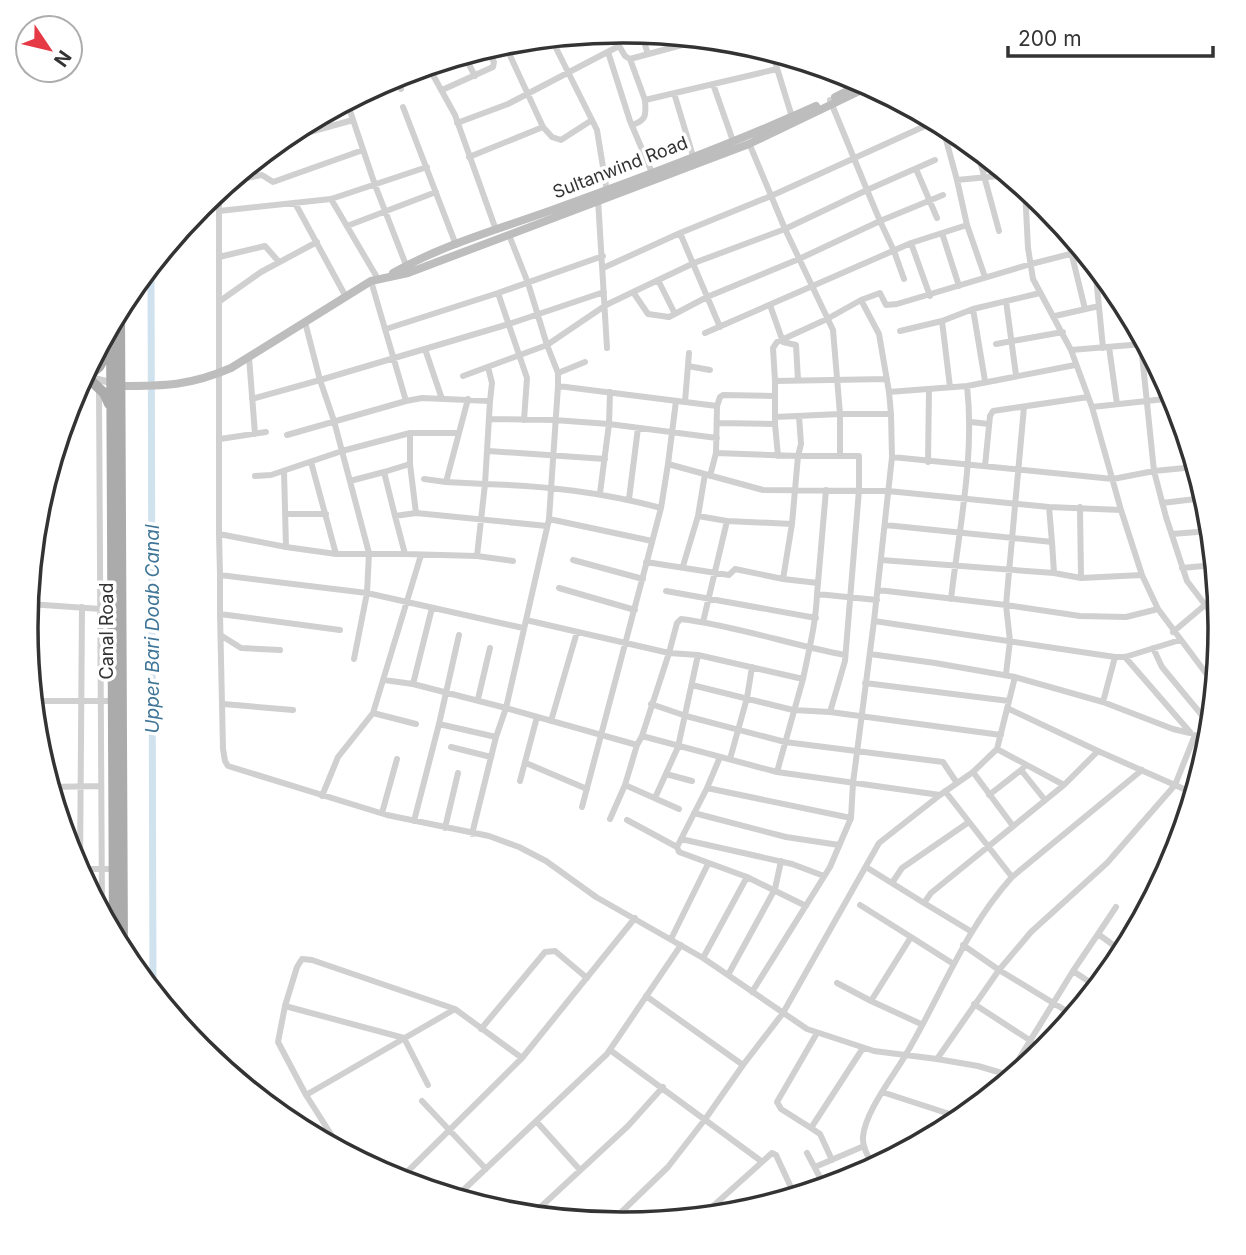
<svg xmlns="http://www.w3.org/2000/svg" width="1246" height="1255" font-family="Inter,sans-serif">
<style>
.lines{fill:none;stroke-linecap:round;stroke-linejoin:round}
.canal{stroke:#cfe2ee;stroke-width:7}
.minor{stroke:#d0d0d0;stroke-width:6}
.tertiary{stroke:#d0d0d0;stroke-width:7}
.secondary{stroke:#bdbdbd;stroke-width:8}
.primary{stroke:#ababab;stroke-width:10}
.labels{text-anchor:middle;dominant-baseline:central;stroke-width:7;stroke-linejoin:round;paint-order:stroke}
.street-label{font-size:18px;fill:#333;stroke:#fff}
.water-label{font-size:19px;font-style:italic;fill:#3f7597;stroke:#fff}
.rim{fill:none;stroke:#333;stroke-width:3.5}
</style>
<rect width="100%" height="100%" fill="#fff"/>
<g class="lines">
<!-- canal -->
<path class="canal" d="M151,267L153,991"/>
<!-- minor -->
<path class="minor" d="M611,32L625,56L630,59
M641,33L648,54
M551,38L597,130L607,192
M704,39L630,59L645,100L777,69
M554,45L571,36
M507,49L543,127L552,137L561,140L592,120
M608,52L630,121L653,175
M772,52L792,117
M464,55L475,76
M491,56L525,40
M428,66L455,115L496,230
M395,76L401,89
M713,84L733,141
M442,90L493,67L494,62L486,48
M674,93L693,156
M830,100L867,190L785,229L694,263L633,292L606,305L547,345L558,373V386L549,519L506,708L637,745L642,736L777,772L940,795L973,772L997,749L1064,785L1098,751L1193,793
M347,102L375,185L406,265
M403,107L456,245
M457,123L508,104L619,46
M632,125C647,120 646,115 645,100
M942,125L957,180
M281,140L353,120
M749,143L785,229L833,330L840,414H891L889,392L967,386L1075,365
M977,150L999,231
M469,157L543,127
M916,169L937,218
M231,181L262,175L273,182L363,150
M1025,189L1028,248L1033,279L1071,350L1092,407L1121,510L1142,575L1158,609L1214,684
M219,191V534L286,547
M331,199L378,279
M598,199L607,348
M295,203L346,297
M219,211L331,199L427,167
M967,225L985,277
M347,226L436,192
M1066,231L1085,309
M680,233L720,327
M942,233L959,286
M911,243L930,296
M219,257L265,246L279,262
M1095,266L1103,348
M603,268L680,233L771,196L936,121
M904,279L894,251L880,221L943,195
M658,280L675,314
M371,281L406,401L422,398L490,401L485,484C547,486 601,492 661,508L668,464L763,490L888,491L1049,507L1121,510
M633,292L648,314L669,317L707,297L799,259L880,221L867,190L935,160
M498,293L527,378L524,420
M861,300L880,293L886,305L897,304L1031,264L1082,251
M220,301L261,272L317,242
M1006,301L1016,375
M770,305L783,342L796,345L798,380
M973,309L985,381
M1055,316L1099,306
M942,321L950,387
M305,322L320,380L509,324L604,292
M1134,324V330
M386,329L498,293L603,256
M900,331L942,321L973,309L1040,293
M705,333L911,243L967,225L957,180L1008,175
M996,344L1063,332
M1141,345L1154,471L1166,517L1187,581L1219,623
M1109,347L1117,404
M425,349L442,399
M1071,350L1143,344
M249,357L255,434
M688,366L710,370
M488,367L492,383L490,401
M558,373L585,362
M463,376L547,345L528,283L509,235
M775,381L773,348L777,342L827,319L861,300L879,334L889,392
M558,386L717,406L716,453L710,476
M99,389L102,912
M610,392L609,424L717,438
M252,399L320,380L334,421L369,553L367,593L354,659
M468,399L446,482L485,484L477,556L513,561
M685,402L689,353
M717,406L720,397L723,395L775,396
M1092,407L1174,398
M891,414L892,457L1113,479L1154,471L1195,467
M799,416L801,444L798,456H859V490L845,661L830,712
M775,417L840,414V456
M490,419L554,420L609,424L600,493
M971,422L989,424
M717,423L775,424V381L887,379
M775,424L778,456
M1182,426L1188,468
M410,433V464L416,513
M287,435L406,401
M220,439L266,432
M488,451L605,459
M716,453L798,456L792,524L783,579L818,583L817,594L877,600
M892,457L874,621L1115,657H1125L1180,640
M311,462L336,554
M928,462L929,389
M668,464L676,401
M985,466L990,416L993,411L1088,397
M284,471L286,547L336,554H405
M705,474L698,516L727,521L792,524
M255,476L271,475L342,451L410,433H459
M424,479L446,482
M350,481L384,472
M629,499L638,428
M1162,503L1204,498
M1049,507L1052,542
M1080,507L1081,578
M286,514H326
M395,516L384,472L410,464
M549,519L652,541
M885,525L1052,542L1054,573
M219,534L220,575L367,593L523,628
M1172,534L1210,531
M477,556L405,554L395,516L416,513L547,526
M573,560L643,579
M881,560L1054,573L1081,578L1142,575
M646,562L729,575L735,569L783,579
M683,566L698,516
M1182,568L1214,565
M220,575V614L340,630
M818,583L826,490
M559,588L635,610
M878,590L1006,605L1080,616L1126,617L1158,609
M666,591L816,618
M817,594C816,623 809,650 803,679L698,655L669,653L677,623L681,619C737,626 791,645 845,655
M951,599C959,528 975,457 967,386
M29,604L101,609
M220,614L223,749L225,761L228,766L387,815L489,836L519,847L546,861L596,897L703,958L807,1029L874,1051L937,1059L978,1066L1012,1076
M526,620L669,653L642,736
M703,622L727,521
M1173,632L1205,605L1217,604
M222,636L241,648L280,650
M1153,648L1162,667L1210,725
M870,654L935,663L1015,677L997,749
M1125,657L1190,732
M1006,674L1010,641L1006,605L1024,407
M1015,677L1103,702L1173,729L1190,733
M384,680L413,684
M865,683L1009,701
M692,685L793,710L830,712L1001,735
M478,699L490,648
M34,701H113
M1103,702L1115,657
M223,704L293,710
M651,704L686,716L785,742L943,762L957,783
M1007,708L1098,751
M373,713L416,724
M551,721L577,632
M439,724L459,635
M38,744L39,702
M451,747L491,757
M720,757L707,788L851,818
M730,759L747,698L752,667
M526,763L587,789
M1026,765L1021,770L1045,800
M777,772L803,679
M973,772L1013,826
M666,774L692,781
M520,781L537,717
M625,785L679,809
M51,787L101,786
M707,788L677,847L679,852L747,877L806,906
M945,791L1012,877
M989,795L1021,770
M322,796L338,757L373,713L421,555
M655,798L678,747L698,655
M582,807L661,508
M382,813L397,759
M694,813L786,837L839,845
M610,819L625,785L637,745
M627,820L677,847
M414,821L439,724L496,737L506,708L413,684L432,608
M445,828L458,773
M472,834L496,737
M681,839L792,864L824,876
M1176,850L1172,840L1181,833
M866,867L924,903
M79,869H113
M80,871L82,607
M892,883L902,868L969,822
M860,905L911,937L871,1001L921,1024
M1143,910L1149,904
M972,932L924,903L931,893L1064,785
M1098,934L1116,907
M911,937L952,963
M671,939L708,864
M963,945L999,970L1073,1015
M703,958L747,877
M1073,971L1098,934L1123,952
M728,975L775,889L781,861
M837,983L871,1001
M752,992L830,867L851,818L853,783L874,621
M646,996L743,1065
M974,1004L1031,1041
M285,1006L297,967L302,959L312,960L455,1009
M481,1029L545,952L555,951L587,978
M817,1033L777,1102L781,1109L811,1128L863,1048
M610,1050L761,1161
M937,1059L999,970L1031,932L1107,863L1175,785L1195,735L1209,740
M1009,1075L1073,971L1097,987
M882,1092L962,1118
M306,1095L278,1042L285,1006L404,1038L428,1085
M422,1101L486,1169
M536,1121L580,1170
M811,1128L820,1134L832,1160
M341,1150L306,1095L455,1009L522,1058L635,918
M807,1153L825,1187
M815,1167L864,1146
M874,1167C869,1158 862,1147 863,1137C865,1112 892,1078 905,1056C941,996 964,930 1012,877L1142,770
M399,1180L522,1058
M456,1197L607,1054L681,945
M532,1215L628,1126L663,1087
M702,1216L772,1153L776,1155L795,1196
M610,1223L668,1167L706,1118L743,1065L783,1013L879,843L940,795"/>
<!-- tertiary -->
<path class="tertiary" d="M99,366V349
M88,377L113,383"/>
<!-- secondary -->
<path class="secondary" d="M835,97L863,83
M393,273C442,245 499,229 552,210C641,178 730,145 816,106
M120,386C165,386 189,386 231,368L371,281L408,273L749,144L870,86"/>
<!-- primary -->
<path class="primary" d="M120,309L123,953
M111,325L114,934
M109,404L104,393L87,377L99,367L110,348"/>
</g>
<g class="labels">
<!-- street labels -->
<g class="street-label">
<text transform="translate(620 167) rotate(-21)">Sultanwind Road</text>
<text transform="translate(106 631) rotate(-90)">Canal Road</text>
</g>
<!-- water labels -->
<g class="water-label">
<text transform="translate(152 629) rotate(-90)">Upper Bari Doab Canal</text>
</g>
</g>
<!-- crop -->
<path d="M0 0H1246V1255H0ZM622 43H624A584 584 0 0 1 1208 627V628A584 584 0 0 1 624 1212H622A584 584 0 0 1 38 628V627A584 584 0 0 1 622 43Z" fill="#fff" fill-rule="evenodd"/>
<path class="rim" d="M622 43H624A584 584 0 0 1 1208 627V628A584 584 0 0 1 624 1212H622A584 584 0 0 1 38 628V627A584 584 0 0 1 622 43Z"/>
<!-- north arrow -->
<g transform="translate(49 49) rotate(125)"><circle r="33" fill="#ffffff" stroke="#adadad" stroke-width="2"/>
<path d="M0-5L12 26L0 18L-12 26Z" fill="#e63946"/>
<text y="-10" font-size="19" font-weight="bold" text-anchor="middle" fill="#333333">N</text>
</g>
<!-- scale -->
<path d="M1008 46v10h205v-10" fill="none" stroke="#333333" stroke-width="3.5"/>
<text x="1018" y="46" font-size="21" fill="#333333" stroke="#ffffff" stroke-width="5" paint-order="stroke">200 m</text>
</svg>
